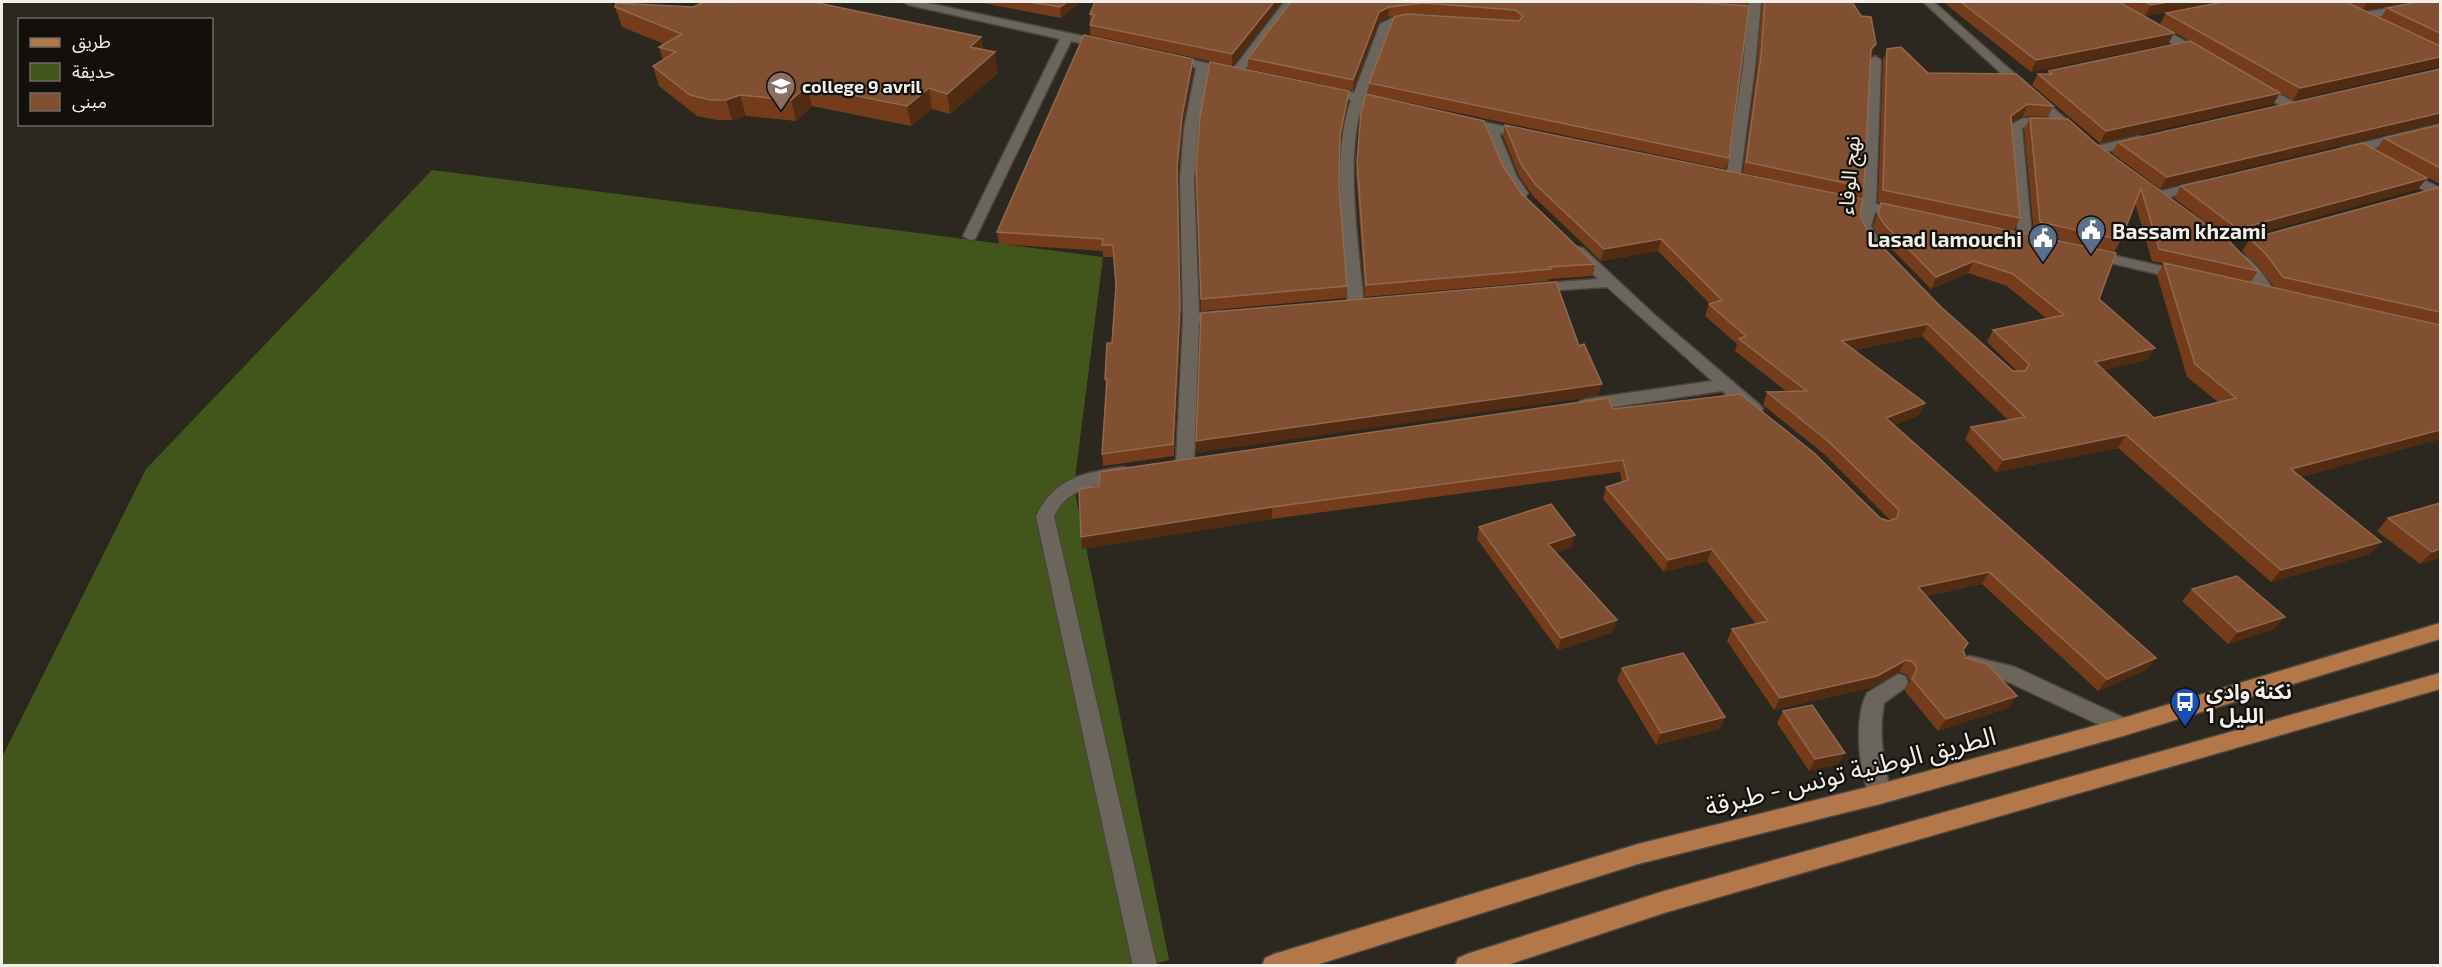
<svg xmlns="http://www.w3.org/2000/svg" width="2442" height="967" font-family="'Exo 2','Noto Sans Arabic',sans-serif">
<style>
.green{fill:#42561b}
.lines{fill:none;stroke-linecap:round;stroke-linejoin:round}
.minor-casing{stroke:#4a453e;stroke-width:3}
.major-casing{stroke:#4a453e;stroke-width:3}
.minor{fill:#6c655c;fill-rule:evenodd}
.major{fill:#b27849;fill-rule:evenodd}
.wall{fill:#743c1b;fill-rule:evenodd}
.shaded-wall{fill:#512c13}
.building{fill:#814f31;stroke:#93684e;stroke-width:1.5}
.labels{text-anchor:middle;dominant-baseline:central;stroke-width:4.5;stroke-linejoin:round;paint-order:stroke}
.far-poi-label{font-size:18px;font-weight:bold;fill:#f2eee9;stroke:#13100c;text-anchor:start}
.street-label{font-size:21px;fill:#f2eee9;stroke:#13100c}
.poi-label{font-size:21px;font-weight:bold;fill:#f2eee9;stroke:#13100c;text-anchor:start}
.near-street-label{font-size:26px;fill:#f2eee9;stroke:#13100c}
</style>
<rect width="100%" height="100%" fill="#2c271f"/>
<!-- green -->
<path class="green" d="M432,170L1103,257L1074,487L1169,960L1148,966L2,965V757L146,469Z"/>
<g class="lines">
<!-- minor casing -->
<g class="minor-casing">
<path id="minor" d="M903,2H923L1106,41L1112,45L1106,49L1071,41L975,239L970,240L963,236L1060,39L909,5Z
M1284,2H1296L1240,76L1208,71L1198,128L1194,179L1199,313L1225,311L1233,316L1225,321L1199,323L1194,463L1191,467L1185,469L1179,467L1176,463L1183,319L1180,179L1184,128L1196,68L1167,62L1165,59L1171,55L1233,69Z
M1749,2H1761L1755,67L1740,179L1733,183L1726,179L1743,67Z
M1923,2H1934L2084,135L2082,138H2072L2058,125C2047,130 2033,123 2022,128L2032,239L2030,242H2020L2018,239L2008,127L2023,118L2051,119Z
M2420,2H2440L2361,21L2355,17L2361,13Z
M1398,15L1416,16L1422,20C1415,26 1401,22 1391,26L1366,95L1393,101L1394,104L1388,108L1363,103C1344,154 1359,249 1364,305L1356,310L1348,305C1344,246 1331,154 1351,100L1322,94L1321,91L1327,87L1354,93L1380,24Z
M2152,23L2205,52L2207,55L2201,59L2197,58L2148,30V24Z
M1875,56L1881,60L1876,204L1906,210L1908,213L1901,217L1875,212L1871,226L1882,244L1875,248L1870,247L1857,226L1861,209L1832,203L1830,200L1837,196L1862,201L1869,60Z
M2256,82L2296,103L2297,106L2291,110L2286,109L2252,89L2250,86Z
M1465,118L1531,132L1533,135L1526,139L1499,133L1517,177L1528,193L1526,196H1516L1503,177L1485,130L1460,125L1458,122L1460,119Z
M2440,124V132L2346,155L2339,151L2341,148Z
M2140,136L2147,140L2145,143L2096,154L2089,150L2091,147Z
M2401,168L2440,188V194H2431L2396,175L2394,172Z
M2202,181L2207,182L2209,185L2207,188L2157,200L2150,196L2152,193Z
M1578,247L1583,248L1657,317L1760,405L1763,409L1760,413H1748L1722,391L1586,411L1580,409L1578,405L1580,401L1586,399L1712,381L1607,287L1528,292L1525,289L1528,286L1533,284L1598,279L1571,251Z
M2090,250L2188,272L2191,275L2183,280L2085,257L2083,254L2085,251Z
M2238,253C2254,257 2268,282 2277,295L2274,298H2264L2233,260L2231,257L2233,254Z
M1123,467L1129,469L1132,473L1129,477C1100,486 1070,484 1054,516L1157,966H1133L1036,516C1056,477 1083,473 1123,467Z
M1970,656L2015,667L2131,721L2134,727L2131,733L2123,736L2004,680L1963,670L1960,664L1963,658Z
M1898,674L1905,676L1908,682L1905,688L1884,703C1878,735 1884,763 1891,794L1888,801L1880,804L1872,801C1859,774 1853,720 1867,693Z"/>
</g>
<!-- major casing -->
<g class="major-casing">
<path id="major" d="M2440,623V639L2123,736L1880,804L1638,864L1313,966H1262L1265,958L1274,954L1638,844L1880,784L2123,718Z
M2440,673V689L1664,913L1504,966H1455L1458,958L1467,954L1664,891Z"/>
</g>
<!-- minor -->
<use href="#minor" class="minor"/>
<!-- major -->
<use href="#major" class="major"/>
</g>
<!-- wall -->
<path class="wall" d="M977,2H1080L1061,18Z
M1282,2L1232,66L1090,35V14Z
M1291,2H1691L1729,158L1725,169L1368,94L1369,83L1397,16L1388,17L1378,23L1353,91L1248,69V58ZM1422,14L1513,21L1414,15Z
M1692,2H1748L1747,6Z
M1762,2H1852L1872,55L1870,57L1864,187L1860,198L1743,173L1757,67Z
M1943,2H2119L2174,33L2168,44L2031,72Z
M2120,2H2217L2145,16Z
M2223,2H2411L2365,10L2381,18L2387,8L2440,2V66L2293,100L2160,24L2166,13Z
M615,7L981,37L983,50L998,73L950,114L932,109L911,126L812,106L796,121L746,116L732,120H717L697,116L659,86L653,66L663,60L659,47L664,44L622,27Z
M1887,49L1928,73L2053,106L2048,117L2023,116L2012,123L2020,218L2014,230L1878,202L1883,60Z
M2440,69L2160,189L2112,153L2118,142Z
M1193,70L1182,128L1178,179L1181,319L1174,456L1103,466L1102,454L1107,392L1105,379L1112,343L1116,286L1114,257H1103V251L999,244L997,232Z
M2049,71L2280,93L2273,104L2100,143L2032,85L2038,74H2047Z
M1348,103L1340,143L1339,187L1347,286L1346,298L1201,311L1196,167Z
M1361,113L1503,166L1521,193L1595,264L1593,276L1549,279L1548,281L1365,297L1356,173Z
M2030,118L2095,143L2258,271L2250,283L2152,261L2135,203L2121,240L2114,252L2034,234L2024,129Z
M1505,125L1860,215L1868,232L1941,307L2013,371H2017L1987,342L1993,330L2047,319L2007,286L1968,273L1931,289L1879,236L1873,226L1881,203L2099,299L2147,360L2103,370L2154,418L2218,402L2187,377L2157,275L2164,263L2275,288L2257,265L2242,251L2250,239L2440,187V439L2300,477L2370,554L2271,582L2118,448L1996,472L1965,439L1971,427L2008,420L1922,336L1854,350L1925,403L1919,415L1894,425L2156,658L2146,670L2098,691L1982,584L1926,596L1963,650L1966,658L2017,696L2008,708L1938,731L1905,691L1910,681L1906,674L1899,672L1870,688L1774,710L1727,641L1732,629L1756,624L1707,561L1664,572L1603,499L1606,487L1622,482L1620,472L1272,519L1082,549L1099,486L1613,409L1880,518L1889,521L1890,520L1824,454L1763,405L1767,392H1787L1735,351L1737,344L1705,316L1709,304H1710L1658,251L1601,261L1533,196L1519,176L1503,136Z
M2440,125V184L2376,150L2384,138Z
M2427,178L2418,189L2230,241L2174,198L2181,186Z
M2440,503V558L2420,564L2377,531L2388,518Z
M1479,527L1572,547L1556,552L1613,632L1558,650L1477,539Z
M2192,589L2274,629L2228,644L2182,601Z
M1622,668L1725,717L1720,729L1656,745L1617,680Z
M1783,711L1845,753L1838,764L1809,771L1777,723Z"/>
<!-- shaded-wall -->
<path class="shaded-wall" d="M1067,2H1080L1061,18L1060,7Z
M1274,2H1282L1232,66V54Z
M2168,2H2217L2145,16L2151,5Z
M2368,2H2411L2362,11Z
M1389,7L1388,17L1378,23L1353,91V80L1379,12Z
M2174,33L2168,44L2031,72L2036,60Z
M981,37L984,57L970,47Z
M1876,44L1872,55L1867,60L1871,49Z
M995,52L998,73L950,114L947,94Z
M2440,57V66L2293,100L2300,88Z
M1193,59V70L1182,128L1178,179L1181,319L1174,456L1177,167L1182,116Z
M807,86L812,106L796,121L791,100Z
M929,88L932,109L911,126L907,106Z
M1349,91L1348,103L1339,146L1340,135Z
M2280,93L2273,104L2100,143L2106,131Z
M740,95L746,116L732,120L726,100Z
M2028,104L2023,116L2006,127L2011,116Z
M2440,113V122L2160,189L2167,177Z
M2427,178L2418,189L2230,241L2238,229Z
M1661,239L1658,251L1601,261L1604,249Z
M1974,261L1968,273L1931,289L1936,277Z
M1928,324L1922,336L1837,353L1842,341Z
M2155,348L2147,360L2087,374L2095,362Z
M1602,384L1598,396L1196,453V441Z
M1925,403L1919,415L1880,431L1886,418Z
M2440,430V439L2282,482L2291,469Z
M2126,435L2118,448L1996,472L2003,460Z
M1272,507V519L1082,549L1081,537Z
M1575,535L1572,547L1545,556L1548,544Z
M2381,542L2370,554L2271,582L2281,570Z
M1712,549L1707,561L1664,572L1668,560Z
M2440,549V558L2420,564L2432,552Z
M1989,572L1982,584L1911,599L1918,587Z
M2285,617L2274,629L2228,644L2238,632Z
M1617,620L1613,632L1558,650L1561,638Z
M2156,658L2146,670L2098,691L2107,679Z
M1906,660L1899,672L1870,688L1774,710L1780,698Z
M2017,696L2008,708L1938,731L1946,719Z
M1725,717L1720,729L1656,745L1661,733Z
M1845,753L1838,764L1809,771L1815,759Z"/>
<!-- building -->
<path class="building" d="M704,2H730L736,3L738,2H813L981,37L970,47L995,52L947,94L929,88L907,106L807,86L791,100L740,95L726,100H711L690,95L653,66L676,52L659,47L682,34L615,7L616,3L693,7Z
M1030,2H1067L1060,7Z
M1095,2H1274L1232,54L1090,25L1094,15L1090,14Z
M1291,2H1692L1749,6L1729,158L1369,83L1394,17L1407,14L1519,21L1523,16L1515,10L1423,3L1389,7L1379,12L1353,80L1248,58Z
M1765,2H1852L1861,16L1871,17L1876,44L1871,49L1864,187L1746,162L1761,56Z
M1961,2H2119L2174,33L2036,60Z
M2145,2H2168L2151,5Z
M2223,2H2346L2440,46V57L2300,88L2166,13Z
M2419,2H2440V33L2387,8Z
M1084,35L1193,59L1182,116L1177,167L1180,307L1173,444L1102,454L1107,379H1105L1107,343H1112L1116,286L1113,245H1102L1103,239L997,232Z
M2190,41L2280,93L2106,131L2038,74H2052L2049,71Z
M1901,47L1928,73L2016,74L2053,106L2028,104L2011,116L2020,218L1883,190L1887,49Z
M1210,62L1349,91L1340,135L1339,187L1347,286L1201,299L1196,167L1200,117Z
M2440,69V113L2167,177L2118,142Z
M1366,94L1484,121L1503,166L1521,193L1595,264L1550,267L1551,269L1366,285L1357,161L1361,113Z
M2030,118L2068,119L2095,143L2229,241L2258,271L2159,249L2141,188L2121,240L2040,222Z
M1505,125L1863,199L1860,215L1868,232L1941,307L2013,371H2025L2029,364L1993,330L2064,315L2013,274L1974,261L1936,277L1884,224L1878,214L1881,203L2116,253L2099,299L2155,348L2095,362L2154,418L2236,398L2195,364L2164,263L2440,325V430L2291,469L2381,542L2281,570L2126,435L2003,460L1971,427L2025,417L1928,324L1842,341L1925,403L1886,418L2156,658L2107,679L1989,572L1918,587L1968,643L1963,650L1966,658L1987,664L2017,696L1946,719L1912,679L1917,669L1913,662L1906,660L1877,676L1780,698L1732,629L1768,621L1712,549L1668,560L1606,487L1628,480L1623,460L1272,507L1081,537L1079,489L1099,486L1100,472L1126,468L1608,398L1613,409L1740,394L1814,453L1880,518L1889,521L1897,518L1899,510L1829,442L1767,392L1807,391L1739,339L1746,336L1709,304L1722,300L1661,239L1604,249L1535,184L1521,164Z
M2440,125V168L2384,138Z
M2363,143L2427,178L2238,229L2181,186Z
M2440,187V312L2283,277L2265,253L2250,239Z
M1556,282L1579,346L1584,344L1602,384L1196,441L1201,313Z
M2440,503V549L2432,552L2388,518Z
M1551,504L1575,535L1548,544L1617,620L1561,638L1479,527Z
M2237,576L2285,617L2238,632L2192,589Z
M1683,653L1725,717L1661,733L1622,668Z
M1812,705L1845,753L1815,759L1783,711Z"/>
<!-- icons -->
<defs>
<g id="university-pin" transform="scale(1.5)"><path d="M0 17L-7.5 6A9.5 9.5 0 1 1 7.5 6Z" fill="#8d6e63" stroke="#13100c"/><path d="M0-5L7-2L0 1L-7-2ZM-4 1L0 2.5L4 1V4Q0 6-4 4Z" fill="#fff"/></g>
<g id="civic-pin" transform="scale(1.5)"><path d="M0 17L-7.5 6A9.5 9.5 0 1 1 7.5 6Z" fill="#5c6f8a" stroke="#13100c"/><path d="M-.6-6.5H3V-4.5H.6V-3L4-1V1h2V6H-6V1h2V-1L-.6-3ZM-1.2 2.5V6h2.4V2.5Z" fill="#fff"/></g>
<g id="bus-pin" transform="scale(1.5)"><path d="M0 17L-7.5 6A9.5 9.5 0 1 1 7.5 6Z" fill="#1a4fb4" stroke="#13100c"/><path d="M-5-6H5V4H4V6H2V4H-2V6H-4V4H-5ZM-3.5-4V0h7V-4ZM-3.5 1.2v1.5H-2V1.2ZM2 1.2v1.5H3.5V1.2Z" fill="#fff"/></g>
</defs>
<g fill-rule="evenodd">
<use href="#university-pin" x="781" y="86"/>
<use href="#civic-pin" x="2091" y="230"/>
<use href="#civic-pin" x="2043" y="238"/>
<use href="#bus-pin" x="2185" y="702"/>
</g>
<g class="labels">
<!-- far-poi labels -->
<g class="far-poi-label">
<text x="802" y="86">college 9 avril</text>
</g>
<!-- street labels -->
<g class="street-label">
<text transform="translate(1848 175) rotate(-85)">نهج الوفاء</text>
</g>
<!-- poi labels -->
<g class="poi-label">
<text x="2112" y="230">Bassam khzami</text>
<text x="2022" y="238" text-anchor="end">Lasad lamouchi</text>
<text x="2206" y="690">نكنة وادى<tspan x="2206" dy="24">الليل 1</tspan></text>
</g>
<!-- near-street labels -->
<g class="near-street-label">
<text transform="translate(1850 770) rotate(-14)">الطريق الوطنية تونس - طبرقة</text>
</g>
</g>
<!-- border -->
<rect width="2442" height="967" fill="none" stroke="#f2eee9" stroke-width="6"/>
<!-- legend -->
<rect x="18" y="18" width="195" height="108" fill="#13100c" stroke="#6c6964" stroke-width="1.5"/>
<rect x="30" y="38" width="30" height="9" fill="#b27849" stroke="#6c6964" stroke-width="1.5"/>
<text x="72" y="48" font-size="18" fill="#f2eee9">طريق</text>
<rect x="30" y="63" width="30" height="18" fill="#42561b" stroke="#6c6964" stroke-width="1.5"/>
<text x="72" y="78" font-size="18" fill="#f2eee9">حديقة</text>
<rect x="30" y="93" width="30" height="18" fill="#814f31" stroke="#6c6964" stroke-width="1.5"/>
<text x="72" y="108" font-size="18" fill="#f2eee9">مبنى</text>
</svg>
